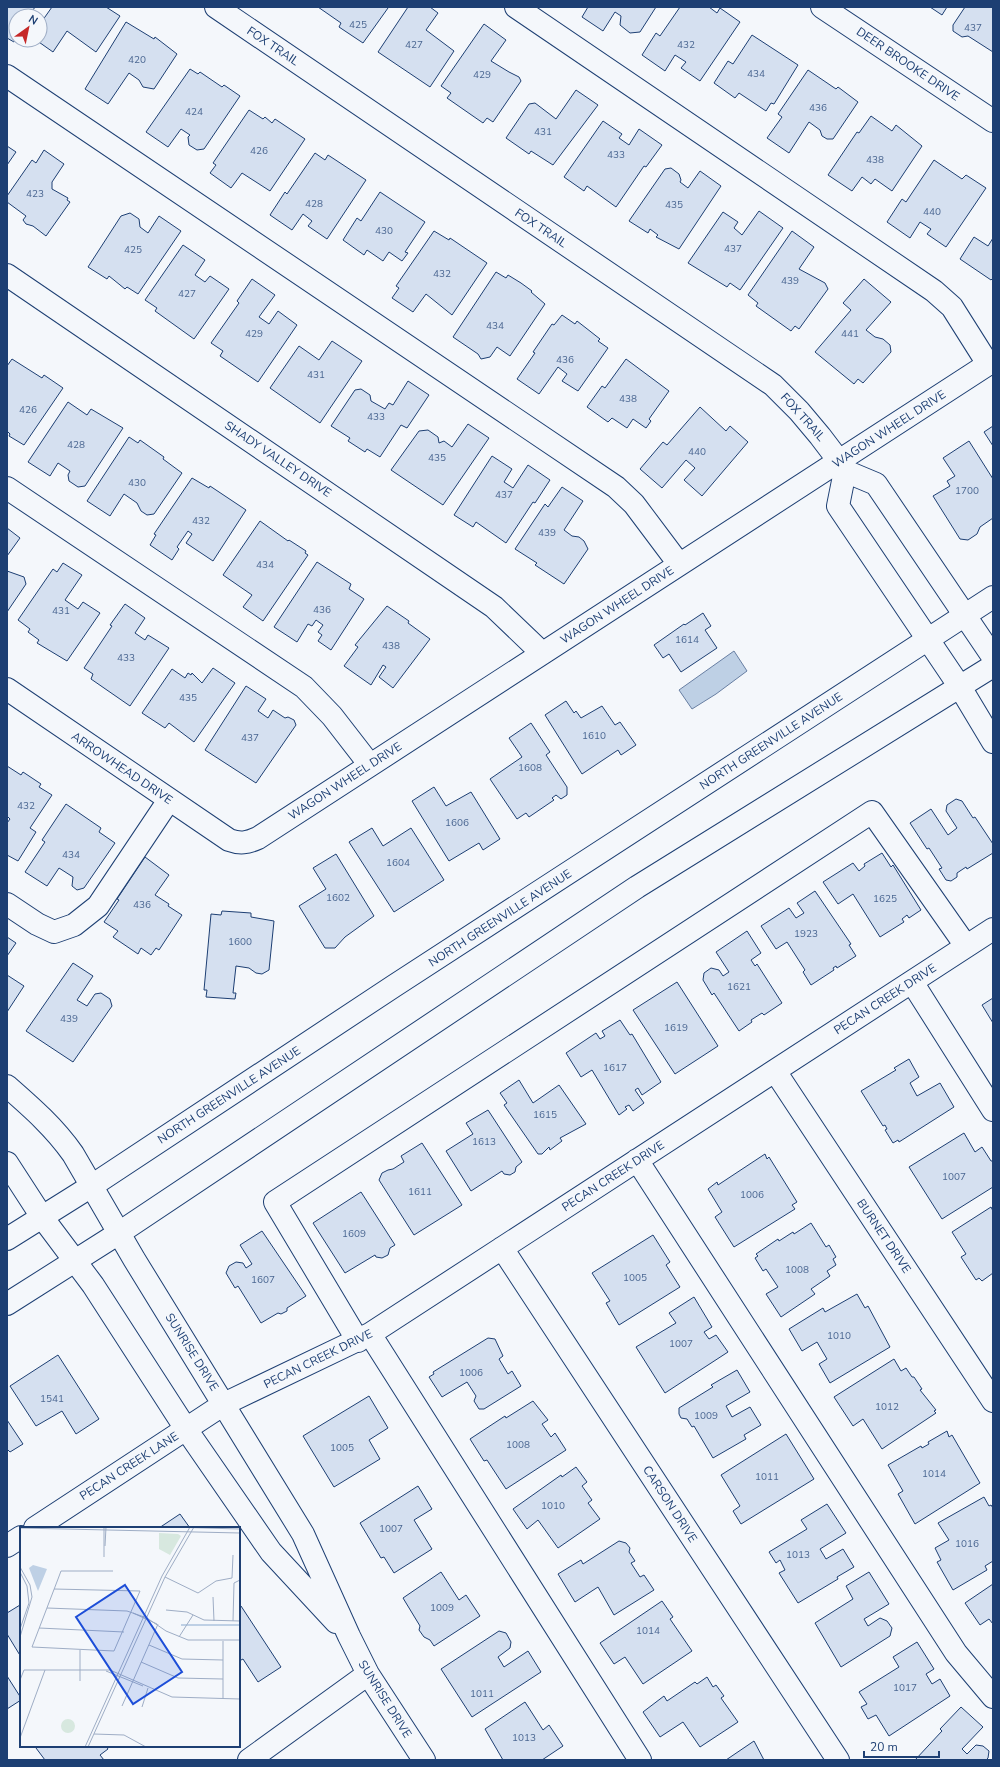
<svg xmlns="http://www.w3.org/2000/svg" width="1000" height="1767" font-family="'Nunito Sans',sans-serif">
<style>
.water{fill:#bed0e5;stroke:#687fa3}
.building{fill:#d5e0f0;stroke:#1d3f73}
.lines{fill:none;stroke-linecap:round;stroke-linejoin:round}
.minor-casing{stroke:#1d3f73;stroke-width:24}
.major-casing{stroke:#1d3f73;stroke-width:24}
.minor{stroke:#f4f7fb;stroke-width:22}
.major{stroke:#f4f7fb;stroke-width:22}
.labels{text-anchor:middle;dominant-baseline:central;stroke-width:3;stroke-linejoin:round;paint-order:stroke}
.number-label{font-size:10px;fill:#4b6792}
.street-label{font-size:12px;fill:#1d3f73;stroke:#f4f7fb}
.inset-river{fill:none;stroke:#bed0e5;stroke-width:2}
.inset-road{fill:none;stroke:#9eadc5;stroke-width:1}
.view{fill:#1d4ed8;fill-opacity:0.15;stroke:#1d4ed8;stroke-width:2}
.inset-edge{fill:none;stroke:#1d3f73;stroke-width:2}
</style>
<rect width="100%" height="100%" fill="#f4f7fb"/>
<!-- water -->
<path class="water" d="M734,651L747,671L716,694L692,709L679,690Z"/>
<!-- building -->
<path class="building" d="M7,7H35L29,16H16V40L14,42L7,38Z
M52,7H106L120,16L96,52L67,31L53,52L36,40H40V24Z
M318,7H387L388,8L363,43L339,27L341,23Z
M408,7H430L438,13L426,30L454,51L430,87L378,52Z
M588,7H656L640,32L630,33L620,25L621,16L615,12L603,31L582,17Z
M680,7H709L717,13L720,8L740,22L700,81L681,68L686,62L675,55L665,71L642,55L656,33L660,36Z
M930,7H947L942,15Z
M965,7H993V52L968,36L962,37L953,31V25Z
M126,22L154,39L155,37L177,54L154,89L143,87L139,80L129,73L108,104L85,89Z
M484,24L506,40L491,61L509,72L519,77L521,81L493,122L487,118L483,123L447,98L451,93L441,86Z
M752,35L798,65L774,104L771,103L766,111L739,93L735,98L714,83L728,61L733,64Z
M190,69L198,74L200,72L222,87L224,85L240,96L204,149L197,150L189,145L188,137L190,135L181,129L168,147L146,132Z
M808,70L836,89L838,87L858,102L833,139H827L822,136L820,130L809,122L789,153L767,138L782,117L778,114Z
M576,90L598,105L553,165L531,151L529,154L506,138L529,104L535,103L556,119Z
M249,110L263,119L265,117L272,123L275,119L305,139L270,191L242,173L231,188L210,173L216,165L213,163Z
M871,116L892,131L896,125L922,146L892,191L875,179L871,184L862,177L852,191L828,175L857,132L859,133Z
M603,121L622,134L619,138L629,145L639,129L662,145L646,167L644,166L616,207L587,186L584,191L564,177Z
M7,146L16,152L7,165Z
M44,150L64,164L52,182V189L68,198L67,200L70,202L46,236L33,226L26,224L23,220L26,216L7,202V196L32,160L36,163Z
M315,153L325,160L328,155L366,180L327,239L308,226L312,221L303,214L292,230L270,215L285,192L287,194Z
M934,160L962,179L966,175L986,188L946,247L927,234L931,229L920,222L910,238L887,222L902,199L906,202Z
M671,168L679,174L681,180L680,182L688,188L700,171L721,186L679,249L656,237L658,235L650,229L648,233L629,221L665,169Z
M380,192L425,222L405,252L408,253L402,261L389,252L383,261L367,250L364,255L343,240L357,218L361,221Z
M759,211L783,228L740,290L730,283L727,287L688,263L723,212L738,222L734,228L742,235Z
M130,213L139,219L140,227L148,233L159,216L181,231L138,294L127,287L125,289L109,276L107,279L88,267L121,216Z
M434,231L449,240L450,238L487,263L452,315L426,294L413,312L392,298L399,288L396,286Z
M792,231L814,247L799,269L825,283L828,289L799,329L795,326L791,331L756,306L758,303L748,295Z
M974,237L988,246L993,238V278L991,280L960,259Z
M183,245L205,260L195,275L205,282L210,276L229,289L194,339L155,311L157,308L145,300Z
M496,272L506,278L508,275L521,283L532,291L531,292L545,304L510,356L497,347L490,357L481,359L478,354L453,337Z
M252,279L275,295L259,317L269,324L278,311L297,325L258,382L220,356L223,351L211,343L239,303L237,301Z
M864,279L891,302L866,330L875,337L883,339L890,345L891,352L863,383L858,379L854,384L815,352L851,310L843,303Z
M562,315L575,324L577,321L586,328L600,339L598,341L608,348L578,391L562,381L567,374L558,367L539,394L517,379L535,353L533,352L552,324L554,325Z
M332,341L362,361L320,423L270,388L299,346L319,360Z
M12,359L42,378L44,375L63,388L24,445L9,436L10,434L7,431V366Z
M626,359L669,391L649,419L651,421L646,428L633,419L627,428L612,418L608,422L587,407L602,386L605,388Z
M408,381L429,395L407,428L401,425L380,457L367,449L365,452L348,441L350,438L331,426L355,390L361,389L370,395L371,401L385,409L389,403L393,405Z
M68,402L87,415L91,409L123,428L85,486L78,487L69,481L68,475L70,471L58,463L50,476L28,462Z
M700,407L726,431L730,426L748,442L702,496L684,480L695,468L686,460L662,488L640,469L663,442L667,445Z
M468,424L489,438L443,505L391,470L419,431L428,430L438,437L439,443L444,441L452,447Z
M993,426V446L984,432Z
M129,437L138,443L140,440L164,457L163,459L182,473L154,514L147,515L141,511L137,503L124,494L110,516L87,501Z
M969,441L993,479V518L980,527L977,534L968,540L960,539L933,496L950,486L947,481L955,476L943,458Z
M492,456L512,469L504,482L513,488L528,465L550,480L535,503L533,502L506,543L476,522L473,527L454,515Z
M192,478L209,488L210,486L246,510L213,561L186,543L192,534L188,531L177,547L179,549L172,560L150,545L156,535L154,534Z
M562,487L583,501L564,530L572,536L579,537L584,541L588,549L564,584L535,565L537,563L515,549L545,504L548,507Z
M260,521L288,541L289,540L306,551L305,553L308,555L263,621L243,607L252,595L223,575Z
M7,528L20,538L7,556Z
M317,562L351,584L349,589L364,599L331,650L318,641L322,635L318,632L323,625L316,620L312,626L308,624L297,642L274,627Z
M63,563L82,575L65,600L78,609L83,602L100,613L67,661L37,643L39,640L28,632L30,629L18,620L53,569L57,572Z
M7,571L24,577L26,584L7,612Z
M125,604L145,618L135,633L145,640L148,635L169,648L130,706L91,679L93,674L84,668L112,626L110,625Z
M387,606L409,621L408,623L430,639L393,688L379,677L386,667L383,665L371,685L344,666L358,647L355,645Z
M703,613L711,626L705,630L717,648L681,672L669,654L663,658L654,645L684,624L685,625Z
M213,668L235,683L194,742L169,723L165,728L142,713L172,669L185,678L188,673L191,675L192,673L202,683Z
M246,686L266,699L258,711L268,718L273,710L285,718L288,717L294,720L296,725L256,783L205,750Z
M566,701L574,713L576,711L581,718L602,706L615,725L620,722L636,745L621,755L618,750L582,774L545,715Z
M531,723L550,752L546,755L567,787V795L561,799L556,795L552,798L554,800L529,817L526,813L517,819L490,779L522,757L509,738Z
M7,766L21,775L23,772L41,784L39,787L52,795L30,828L36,832L18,861L7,855V823L10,819L7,816Z
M434,787L446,806L471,792L500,839L483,850L479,843L449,861L412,801Z
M956,799L962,801L973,818L975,817L993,844V853L967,869L966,867L957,873V877L951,881L946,880L939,869L942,868L929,848L927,849L910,823L931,809L948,835L957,828L946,811L947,805Z
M66,804L101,828L99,832L115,843L84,888L77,890L72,886L73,877L59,868L47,886L25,872L45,842L42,840Z
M372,828L383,846L411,828L444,880L394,912L349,842Z
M882,853L891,867L893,865L921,910L909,918L907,915L902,919L904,922L880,937L853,894L838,904L823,882L853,863L859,871L865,866L864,864Z
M336,854L374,916L345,937L335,948H325L299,906L326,889L313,868Z
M145,857L169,875L155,895L169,904L168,906L182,915L159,950L156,948L151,955L141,948L138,954L113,937L118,931L104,922L119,900L117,899Z
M815,891L851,944L849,945L856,956L837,968L836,966L833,968L834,970L811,985L803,972L805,970L787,942L776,949L761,926L789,908L796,918L804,913L797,903Z
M222,911L251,913V917L274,921L269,970L262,974L256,973L249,968L236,966L233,993H236L235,999L206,997L207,990H204L211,914L221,915Z
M747,931L761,953L751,960L755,966L757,964L782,1003L764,1015L762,1013L751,1020L752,1022L739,1031L714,993L712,995L703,980L704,973L711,968L719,970L723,976L729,972L716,952Z
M7,937L16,943L7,956Z
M73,963L93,976L77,1000L87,1006L95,994L101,993L110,999L112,1006L73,1062L26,1031Z
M7,975L24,986L7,1012Z
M677,982L718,1046L675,1074L633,1010Z
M993,998V1023L982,1005Z
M620,1020L630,1035L632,1034L661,1082L642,1095L638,1088L635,1090L644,1103L633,1111L629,1105L625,1107L627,1109L619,1115L592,1070L581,1077L566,1053L596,1033L600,1039L605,1036L602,1031Z
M909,1059L919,1077L910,1083L917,1096L940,1083L954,1107L899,1142L898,1140L893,1143L885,1130L887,1129L885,1125L883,1126L861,1091L896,1070L894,1068Z
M519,1080L533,1103L559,1085L586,1124L560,1138L562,1141L550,1150L549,1147L542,1154H538L504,1105L507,1103L500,1093Z
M488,1110L522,1162L516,1167L515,1172L510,1175L504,1174L502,1171L471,1191L446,1151L473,1134L466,1123Z
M964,1133L975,1152L982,1147L991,1161H993V1187L942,1219L909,1167Z
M422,1143L462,1205L414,1235L379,1180L382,1173L388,1170L393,1169L404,1162L401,1156Z
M765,1154L767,1159L769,1157L797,1202L792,1205L795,1209L734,1247L715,1217L722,1212L708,1189L717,1182L718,1185Z
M361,1192L395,1245L390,1248L388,1255L382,1258L376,1257L375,1255L345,1273L313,1223Z
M991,1207L993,1211V1273L982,1281L979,1278L976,1280L961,1257L966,1254L952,1232Z
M811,1223L826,1247L829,1245L836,1257L833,1259L836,1265L827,1271L830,1276L811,1289L815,1294L781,1317L766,1294L778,1287L766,1269L763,1271L755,1258L758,1256L756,1254L778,1239L779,1241L793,1232L794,1234Z
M262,1231L306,1296L287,1308V1311L281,1314L278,1313L261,1323L238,1286L235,1288L226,1273L229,1266L236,1262L243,1263L246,1268L252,1264L240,1245Z
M653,1235L670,1262L666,1265L680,1287L619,1325L606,1303L610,1301L592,1273Z
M857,1294L865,1308L868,1306L890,1347L830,1383L819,1364L827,1359L817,1342L802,1351L789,1329L823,1308L825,1312Z
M694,1297L712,1327L704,1332L709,1339L716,1335L728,1352L665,1393L636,1347L676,1323L669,1313Z
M488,1338L495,1339L503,1356L499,1359L508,1374L512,1371L521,1386L484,1409H479L474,1401L476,1396L467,1382L442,1397L429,1377L434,1374L433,1372Z
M58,1355L99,1419L76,1434L62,1411L36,1426L10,1386Z
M894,1359L901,1371L906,1368L912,1377H914L922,1389L920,1390L936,1410L934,1411L936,1413L882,1449L863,1419L853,1426L834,1397Z
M737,1370L750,1392L726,1406L732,1417L750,1407L761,1425L744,1435L746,1439L713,1458L694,1426L692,1427L687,1419L681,1418L679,1414V1408L713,1387L711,1385Z
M369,1396L388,1428L369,1440L380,1459L334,1487L303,1436Z
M533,1401L548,1420L542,1424L551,1437L555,1433L566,1450L506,1489L487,1460L484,1461L470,1439L505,1416L506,1418Z
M7,1420L23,1444L10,1452L7,1449Z
M947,1431L949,1437L952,1435L980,1483L915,1524L898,1494L903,1491L888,1465L921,1446L922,1448L929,1444L928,1442Z
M786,1434L814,1479L741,1524L733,1511L740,1506L721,1475Z
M576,1467L587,1482L582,1486L592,1500L588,1503L600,1519L558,1548L538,1520L527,1529L513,1509L561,1475L562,1477Z
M418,1486L432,1509L414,1520L432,1549L394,1573L384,1557L381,1558L360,1523Z
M984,1497L989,1506L991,1505L993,1508V1561L985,1566L987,1570L953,1590L937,1562L941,1560L935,1548L949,1540L938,1523Z
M827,1504L846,1533L820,1549L826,1559L843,1549L854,1567L837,1577L838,1579L798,1603L779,1573L785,1570L780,1560L776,1563L769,1552L807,1529L801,1520Z
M180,1514L190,1528H159Z
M619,1541L626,1543L630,1548L629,1552L635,1561L631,1563L640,1577L644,1575L654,1590L614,1615L598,1587L575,1602L558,1574L581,1560L583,1564Z
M441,1572L459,1600L466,1595L480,1616L434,1646L430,1640L424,1637L419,1630L420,1626L403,1598Z
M869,1572L889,1604L864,1619L868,1626L880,1618L887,1621L892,1628L890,1636L841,1667L815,1623L853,1599L846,1586Z
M993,1584V1624L989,1619L980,1625L965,1603Z
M662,1601L673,1617L670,1619L692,1651L643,1684L625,1657L614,1664L600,1643Z
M20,1605L21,1607V1657L7,1634V1613Z
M241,1606L281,1667L258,1682L243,1659L239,1661V1608Z
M499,1631L506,1633L511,1642L510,1648L498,1657L504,1667L528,1651L541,1672L472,1717L441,1669Z
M917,1642L934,1669L926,1674L932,1684L940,1679L950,1696L889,1736L876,1715L868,1719L861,1707L867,1704L859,1692L899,1667L893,1657Z
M7,1676L21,1698V1700L7,1709Z
M707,1677L713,1687L716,1685L724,1696L721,1698L738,1722L700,1747L683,1722L660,1737L643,1712L664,1696L667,1701L695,1682L697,1684Z
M525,1702L543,1730L549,1725L563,1746L542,1760H503L485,1729Z
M961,1707L983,1727L962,1749L967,1754L976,1745L983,1746L989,1751L988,1758L986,1760H915L942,1731L940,1729Z
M754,1741L764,1760H726Z
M38,1746H106L108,1749L100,1755L104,1760H45L36,1748Z"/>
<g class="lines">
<!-- minor casing -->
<g class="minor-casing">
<path id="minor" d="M216,7L773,385L799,411L820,436L839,461L845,471L876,484L993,657
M516,7L934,291L952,307L988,364
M822,7L993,121
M7,76L616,487L634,504L679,564
M7,275L494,607L542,653
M845,471L838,506L960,687L993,742
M7,488L304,687L332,716L370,765
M7,689L229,840C240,844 247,843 258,838L993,361
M7,904L37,924L54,932L74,925L98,906L169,800
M912,982L993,1110
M775,1071L993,1401
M7,1086C31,1107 54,1127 73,1154L134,1259L303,1534L349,1636L368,1674L424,1760
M637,1160L956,1653L993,1697
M7,1163L42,1217L93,1285L186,1429L271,1552L336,1622
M502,1248L838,1760
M370,1334L640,1760
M358,1341L275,1202L872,812L966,946
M35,1528L224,1404L370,1334L993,929
M7,1546L21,1537
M249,1760L368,1674"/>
</g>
<!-- major casing -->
<g class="major-casing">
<path id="major" d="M7,1239L90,1187L394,986L993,597
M7,1304L119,1233L637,887L993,666"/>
</g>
<!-- minor -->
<use href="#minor" class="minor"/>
<!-- major -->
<use href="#major" class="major"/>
</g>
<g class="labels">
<!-- number labels -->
<g class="number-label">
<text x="358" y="25">425</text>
<text x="973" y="28">437</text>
<text x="414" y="45">427</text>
<text x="686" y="45">432</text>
<text x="137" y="60">420</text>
<text x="756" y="74">434</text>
<text x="482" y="75">429</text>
<text x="818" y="108">436</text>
<text x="194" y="112">424</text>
<text x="543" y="132">431</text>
<text x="259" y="151">426</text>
<text x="616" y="155">433</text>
<text x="875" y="160">438</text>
<text x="35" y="194">423</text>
<text x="314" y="204">428</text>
<text x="674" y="205">435</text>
<text x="932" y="212">440</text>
<text x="384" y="231">430</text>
<text x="733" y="249">437</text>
<text x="133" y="250">425</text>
<text x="442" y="274">432</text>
<text x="790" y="281">439</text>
<text x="187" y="294">427</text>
<text x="495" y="326">434</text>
<text x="254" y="334">429</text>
<text x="850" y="334">441</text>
<text x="565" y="360">436</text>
<text x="316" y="375">431</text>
<text x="628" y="399">438</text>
<text x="28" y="410">426</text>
<text x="376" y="417">433</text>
<text x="76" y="445">428</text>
<text x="697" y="452">440</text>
<text x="437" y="458">435</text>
<text x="137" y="483">430</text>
<text x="967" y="491">1700</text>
<text x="504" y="495">437</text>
<text x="201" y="521">432</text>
<text x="547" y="533">439</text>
<text x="265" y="565">434</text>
<text x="322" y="610">436</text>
<text x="61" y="611">431</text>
<text x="687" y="640">1614</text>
<text x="391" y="646">438</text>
<text x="126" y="658">433</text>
<text x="188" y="698">435</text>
<text x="594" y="736">1610</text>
<text x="250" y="738">437</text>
<text x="530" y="768">1608</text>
<text x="26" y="806">432</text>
<text x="457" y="823">1606</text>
<text x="71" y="855">434</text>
<text x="398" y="863">1604</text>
<text x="338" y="898">1602</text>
<text x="885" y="899">1625</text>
<text x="142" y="905">436</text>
<text x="806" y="934">1923</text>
<text x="240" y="942">1600</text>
<text x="739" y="987">1621</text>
<text x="69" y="1019">439</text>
<text x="676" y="1028">1619</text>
<text x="615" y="1068">1617</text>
<text x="545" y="1115">1615</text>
<text x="484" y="1142">1613</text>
<text x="954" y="1177">1007</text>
<text x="420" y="1192">1611</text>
<text x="752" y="1195">1006</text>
<text x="354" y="1234">1609</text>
<text x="797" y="1270">1008</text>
<text x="635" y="1278">1005</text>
<text x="263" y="1280">1607</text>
<text x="839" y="1336">1010</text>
<text x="681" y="1344">1007</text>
<text x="471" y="1373">1006</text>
<text x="52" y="1399">1541</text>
<text x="887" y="1407">1012</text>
<text x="706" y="1416">1009</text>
<text x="518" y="1445">1008</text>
<text x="342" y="1448">1005</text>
<text x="934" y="1474">1014</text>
<text x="767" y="1477">1011</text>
<text x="553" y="1506">1010</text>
<text x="391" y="1529">1007</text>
<text x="967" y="1544">1016</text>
<text x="798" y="1555">1013</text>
<text x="442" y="1608">1009</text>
<text x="648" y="1631">1014</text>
<text x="905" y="1688">1017</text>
<text x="482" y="1694">1011</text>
<text x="524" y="1738">1013</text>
</g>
<!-- street labels -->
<g class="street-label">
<text transform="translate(273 46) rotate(34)">FOX TRAIL</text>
<text transform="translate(908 64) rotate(34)">DEER BROOKE DRIVE</text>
<text transform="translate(541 228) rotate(34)">FOX TRAIL</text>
<text transform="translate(803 417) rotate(48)">FOX TRAIL</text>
<text transform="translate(889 429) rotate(-33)">WAGON WHEEL DRIVE</text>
<text transform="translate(278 459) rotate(34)">SHADY VALLEY DRIVE</text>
<text transform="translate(617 605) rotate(-33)">WAGON WHEEL DRIVE</text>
<text transform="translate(771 741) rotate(-33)">NORTH GREENVILLE AVENUE</text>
<text transform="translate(122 768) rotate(34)">ARROWHEAD DRIVE</text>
<text transform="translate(345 781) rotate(-33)">WAGON WHEEL DRIVE</text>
<text transform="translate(500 918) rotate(-33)">NORTH GREENVILLE AVENUE</text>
<text transform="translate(885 999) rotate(-33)">PECAN CREEK DRIVE</text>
<text transform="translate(229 1095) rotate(-33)">NORTH GREENVILLE AVENUE</text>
<text transform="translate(613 1176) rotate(-33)">PECAN CREEK DRIVE</text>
<text transform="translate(884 1236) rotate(56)">BURNET DRIVE</text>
<text transform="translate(192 1352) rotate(58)">SUNRISE DRIVE</text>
<text transform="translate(318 1359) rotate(-26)">PECAN CREEK DRIVE</text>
<text transform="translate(129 1466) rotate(-33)">PECAN CREEK LANE</text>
<text transform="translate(670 1504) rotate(57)">CARSON DRIVE</text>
<text transform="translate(385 1699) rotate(58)">SUNRISE DRIVE</text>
</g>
</g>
<!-- overview -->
<g transform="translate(20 1527)">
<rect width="220" height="220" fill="#f4f7fb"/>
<path d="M139,6L158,7L161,9L150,28L139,22ZM41 199a7 7 0 1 1 14 0a7 7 0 1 1-14 0Z" fill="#d7e8df"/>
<path d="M13,38L27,42L18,64L9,41Z" fill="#bed0e5"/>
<path class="inset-river" d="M161,98H220"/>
<path class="inset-road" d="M84,0V30M150,0L220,2M0,1L220,6M85,19L86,0M0,40L10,58L12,70L0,110M0,45L7,59L9,76L0,102M145,50L178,66L196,54L212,51L213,28M34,62L120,64L94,124L12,120L38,52L41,44H93M193,70L194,94M27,81L107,84L127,91L146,104L168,113H220M146,83L167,85L184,93L220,94M113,86L137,97M213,94L214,56L220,53M19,101L104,105M159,110L173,88M129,118L162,132L203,133M121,135L158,151L203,152M86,144L123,159M0,153L4,143H90L152,170L220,172M60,154V123M203,171V114M102,179L138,97M122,180L128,161M74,207L104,208L126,220M0,211L25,143M65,220L142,49L170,0M68,220L145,50L174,0"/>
<path class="view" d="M105,58L162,145L113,177L56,90Z"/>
<rect width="220" height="220" class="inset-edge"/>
</g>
<!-- border -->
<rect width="1000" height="1767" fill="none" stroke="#1d3f73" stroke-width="16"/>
<!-- north arrow -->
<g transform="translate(28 28) rotate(33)"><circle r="19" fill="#f4f7fb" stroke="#9eadc5"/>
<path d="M0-3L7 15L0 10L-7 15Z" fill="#c62828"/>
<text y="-6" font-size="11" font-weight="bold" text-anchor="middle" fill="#1d3f73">N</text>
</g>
<!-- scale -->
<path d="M864 1751v6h75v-6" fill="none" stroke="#1d3f73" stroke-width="2"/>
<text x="870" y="1751" font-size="12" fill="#1d3f73" stroke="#f4f7fb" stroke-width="3" paint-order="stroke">20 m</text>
</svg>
